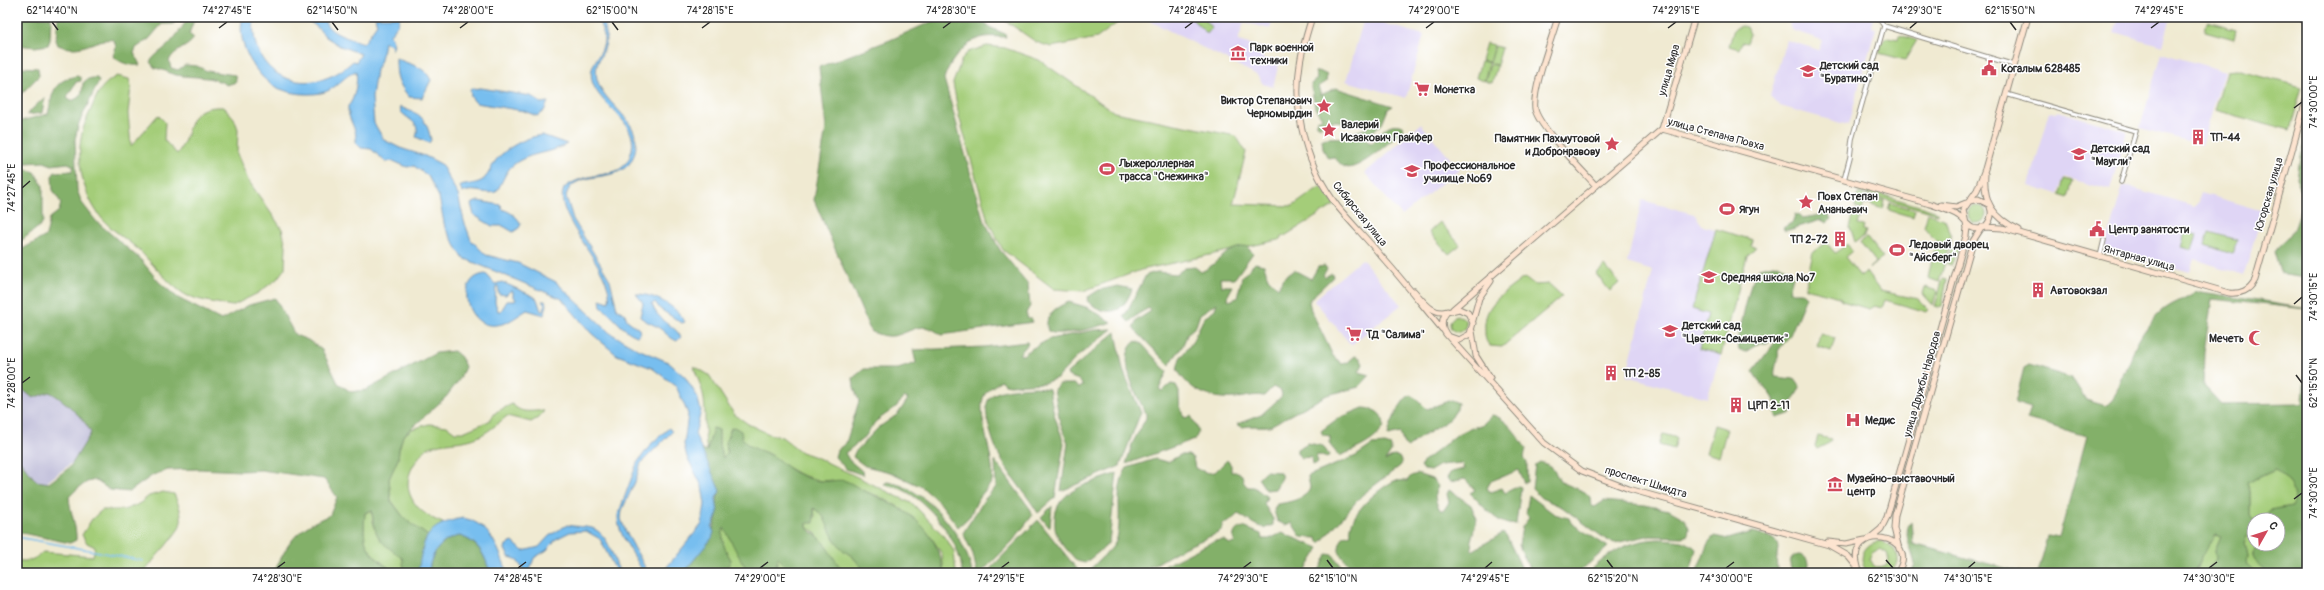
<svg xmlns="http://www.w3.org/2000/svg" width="2324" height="590" font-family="Pangolin,sans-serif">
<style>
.built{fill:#dfd5f5}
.industrial{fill:#c3c1db}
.green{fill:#a4cd79;stroke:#687c52;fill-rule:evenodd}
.forest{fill:#83b069;stroke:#576e4a}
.water{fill:#77beef;stroke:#51748d;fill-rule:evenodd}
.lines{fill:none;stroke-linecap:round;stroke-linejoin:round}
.stream{stroke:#77beef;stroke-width:1.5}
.street-casing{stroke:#8e8a7e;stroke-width:5.5}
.secondary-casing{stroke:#8e8a7e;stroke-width:7}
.street{stroke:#fff;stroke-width:3.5}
.secondary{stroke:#fde4d0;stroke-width:5}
.ticks{fill:none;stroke:#2b2b2b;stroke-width:1.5}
.labels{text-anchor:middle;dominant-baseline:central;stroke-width:3;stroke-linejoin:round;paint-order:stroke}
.poi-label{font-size:11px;font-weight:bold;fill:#2b2b2b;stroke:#fff;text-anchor:start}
.street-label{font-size:11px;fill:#2b2b2b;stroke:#fff}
.neatline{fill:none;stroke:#2b2b2b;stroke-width:1.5}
.ticks-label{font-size:10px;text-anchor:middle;fill:#2b2b2b}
</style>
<rect width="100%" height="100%" fill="#fff"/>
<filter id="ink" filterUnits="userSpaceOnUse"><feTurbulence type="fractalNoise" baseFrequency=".025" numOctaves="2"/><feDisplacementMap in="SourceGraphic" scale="8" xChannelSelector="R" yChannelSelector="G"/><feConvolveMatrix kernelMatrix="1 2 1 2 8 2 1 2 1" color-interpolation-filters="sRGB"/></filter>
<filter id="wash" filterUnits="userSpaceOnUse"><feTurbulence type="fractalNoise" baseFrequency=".012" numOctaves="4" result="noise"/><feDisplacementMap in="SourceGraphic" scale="16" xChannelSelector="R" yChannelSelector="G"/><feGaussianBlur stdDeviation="0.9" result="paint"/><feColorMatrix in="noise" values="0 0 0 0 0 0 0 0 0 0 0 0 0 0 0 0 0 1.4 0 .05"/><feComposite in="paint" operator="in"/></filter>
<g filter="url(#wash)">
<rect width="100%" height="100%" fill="#f0ead2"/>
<!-- built -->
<path class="built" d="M1149,17H1300L1297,27L1273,20L1270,29L1244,22L1238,41L1264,48L1262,58L1279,63L1273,87L1263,84L1257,75L1148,20Z
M1788,17H1873L1871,27L1876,28L1848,125L1780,106L1770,96L1786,40L1819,50L1822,40L1791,30Z
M2119,17H2171L2163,46L2114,32Z
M1364,18L1424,35L1406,98L1346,81Z
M2161,53L2224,71L2202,145L2140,128Z
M2057,111L2127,131L2110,190L2064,177L2058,194L2029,185L2050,112L2056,113Z
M1421,124L1459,169L1402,216L1365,173Z
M2123,185L2194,206L2197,204L2201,193L2263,211L2244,275L2194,259L2190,272L2105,248Z
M1642,200L1694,214L1703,226L1753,240L1751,246L1756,247L1747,256L1721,355L1707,398L1626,376L1653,271L1627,263Z
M1362,259L1401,305L1351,345L1314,300Z"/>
<!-- industrial -->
<path class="industrial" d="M38,373L91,426L95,445L38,489L17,462V393Z"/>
<!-- green -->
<path class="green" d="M1000,17H1125L1097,38L1051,47L1036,42Z
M1190,17H1202L1212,28L1207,34Z
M1278,17L1283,19L1298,17L1296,25L1270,18Z
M2207,22L2236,30L2234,39L2205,31Z
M1742,26L1747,27L1750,34L1747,43L1742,42L1739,49L1729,46L1734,29Z
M1899,35L1917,40L1905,60L1879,53L1882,43L1888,37L1898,39Z
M1486,43L1494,45L1489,62L1481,60Z
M987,46L1005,48L1039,60L1114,112L1236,136L1246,152L1233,204L1293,206L1321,186L1335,205L1278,240L1141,270L1083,291L1054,289L1003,250L988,221L959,116L953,83L962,59L968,52Z
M1495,46L1502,48L1497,65L1490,63Z
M1481,61L1489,63L1484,81L1476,78Z
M1490,64L1497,66L1492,83L1485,81Z
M2236,70L2302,87L2290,130L2215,110L2226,71Z
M117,76L129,79L131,87L128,113L131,146L158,115L165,122L164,140L177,154C195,130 183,105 224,107L234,118L238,129L237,154L248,180L282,229L286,246L285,268L277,279L258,293L232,306C218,303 201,301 188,296C174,290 150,261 139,250C128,240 114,232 104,221C80,194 72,149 88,116C97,97 97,87 117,76Z
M2064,179L2073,181L2068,197L2060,194Z
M1861,188L1938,212V214L1858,192Z
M1858,194L1863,195L1868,204H1864L1862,210L1855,208Z
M1865,196L1885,201L1883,209L1871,205Z
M1890,203L1915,210L1913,217L1888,210Z
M1968 214a9 9 0 1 1 18 0a9 9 0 1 1-18 0Z
M1854,213L1861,215L1858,225L1864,226L1863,230L1866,231L1864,236L1855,242L1850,227Z
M1928,213L1945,220L1951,234L1950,244L1936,241L1924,227Z
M1440,222L1460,245L1449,254L1429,232Z
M1716,229L1753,240L1751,246L1756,247L1747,256L1721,355L1699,349L1708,314L1692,309Z
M2186,231L2197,234L2192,250L2182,247Z
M2209,232L2237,240L2232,254L2205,245Z
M1866,237L1883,258L1869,268L1876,262L1860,242Z
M1826,242L1835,253L1847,244L1852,251L1845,257L1860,276L1866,272L1880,291L1918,299L1929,310L1927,312L1885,300L1882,308L1874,306L1869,309L1842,301L1840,297L1805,288L1813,252Z
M1935,246L1949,249L1939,282L1928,278Z
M1952,247L1959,248L1951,265L1947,264Z
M1605,266L1619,283L1610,291L1596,274Z
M1526,278L1535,285L1549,284L1562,296L1502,347L1490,346C1485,341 1485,336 1485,329C1483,304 1505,293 1522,279Z
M1943,278L1947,279L1942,306L1938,308L1935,306Z
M1925,287L1937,291L1933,305L1923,294Z
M1450 324a8 8 0 1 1 16 0a8 8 0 1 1-16 0Z
M1820,334L1835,338L1831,351L1817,346Z
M694,366L709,375L734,414L748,424L769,434L782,437L801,452L818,458L913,504L942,534L954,551L956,573H944L942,554L933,540L922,526L899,507L878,496L832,480L821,481L801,475L780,463L770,454L752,449L731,428L726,441L727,452L722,459L719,445V430L713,428L707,451C703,432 707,413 703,394C701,384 696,376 694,366Z
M512,404C523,415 530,410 544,411L538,418L531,422L507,416C495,426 483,437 468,440C456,443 437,442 426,449C423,451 419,457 417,460C396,488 415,513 443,523L428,536L405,519L391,500L389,479L398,459L399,449L403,436L412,429L429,424L447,426L455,432H463L489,421L496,412Z
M1714,425L1727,429L1719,457L1706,453Z
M1663,434L1677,438L1674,449L1659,445Z
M1818,436L1831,439L1829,443L1817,449L1815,446Z
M2275,470C2288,477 2300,493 2292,507L2280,509L2265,517L2266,520H2254L2250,515V492L2247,483Z
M163,492L174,494C187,523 182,526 163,549C156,556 150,565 144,573H17V560C28,563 35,559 43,552L93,556L95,547L87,543L82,535L92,519L102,510H124L139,504L149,496Z
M814,508L823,516L843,550L853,557L866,573H844L814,531L807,528V523L815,517Z
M372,510C372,535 385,544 403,559L404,573H392L390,569C366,551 362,544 365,513Z
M724,528C733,540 741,565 752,573H711L721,570L731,560C724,548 720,541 724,528Z
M2215,535L2221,537L2215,551L2216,559L2203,573H2193L2198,568L2204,550Z
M2248,535L2254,537V544H2261C2239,555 2262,563 2268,573L2254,572L2246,564L2247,555L2244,542Z
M1882,541L1894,549C1899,558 1898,566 1890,573H1869C1855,561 1864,541 1882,541ZM1880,549L1887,553L1889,559L1886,566L1880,568L1874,566L1870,559L1873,553Z
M778,556L786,568V573H775Z"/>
<!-- forest -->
<path class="forest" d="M17,17H51L50,40L48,45L35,47L17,45Z
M58,17H175L174,24H162L149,39L136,48L134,53L140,65C130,66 120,63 113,56L116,47L114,40C93,37 84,55 58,45L56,40Z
M189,17H195L189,34L194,38C187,49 174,49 169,61L171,68L178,70L185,65L197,66L207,71L235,75L236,82L227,85C211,75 193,78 176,75C169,73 163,69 155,68L150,62C155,54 162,51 168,45C177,36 182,27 189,17Z
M942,17H977L989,27L1005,34L1006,37C999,37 991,36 984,37C966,40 948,63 944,79L983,218L1000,250L1028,284L1030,306L1026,313L1028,319H1032L1033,322L941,335C919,316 907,338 887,336C882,336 876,333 871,332L814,200L826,128L819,67L890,40Z
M17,67L38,68L39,76L17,98Z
M1319,71L1327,75L1326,82L1318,87L1321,95L1336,88L1393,106L1388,109L1382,124L1366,137L1368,142L1373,143C1380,133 1389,120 1402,126L1403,130C1393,139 1357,173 1345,167C1340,165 1338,160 1333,157L1328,158L1323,149L1322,139C1329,137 1342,138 1350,137L1352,133L1367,128L1369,123L1355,120L1349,124C1339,121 1329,118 1321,127L1317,125V120L1322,118L1315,108L1311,84L1317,79L1315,72Z
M77,76L81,78V81L76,82C73,88 69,92 67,98L71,101C82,97 82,94 83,83C88,78 91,78 97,78L99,81L79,123L75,139L77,190L82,203L96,221L141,260L159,282L178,298L221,320L249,305L275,298L295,335L308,340L322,350L338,383L351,392L366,390L436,353L454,351L461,357L465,367L459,380L446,397L403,436L399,449L398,459L389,479L391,501L405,519L428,536L425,540L418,573H404L403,559C380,540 375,542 372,510L365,513C362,544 366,551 390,569L392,573H274C289,540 296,529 330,515L337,497L324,479L261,470L241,471L199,469L168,470L153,475L129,492L110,490L95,480L87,482L77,489L69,497C70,512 77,527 76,540L70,543L17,532V457L36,481L49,483L70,467L91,433C87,421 60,396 49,392L33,398L17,385V252L46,236L50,218L59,211L61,203L53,190L52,176L55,172L72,171L74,166L68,163L52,165L44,162L26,163L18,159L17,126L21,121L48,114C53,93 52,81 77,76Z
M45,97L42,113L27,115V114Z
M2307,134V278L2285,275L2280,272L2274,252C2278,245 2284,242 2289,236C2297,226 2295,216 2305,204L2297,178L2300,157Z
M17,166L35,172L43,186V221L41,225L17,244Z
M1795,214L1803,218L1826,214L1829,215L1831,219L1827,223L1821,220L1785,231L1783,228L1793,222Z
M1246,246L1253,253L1235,278H1220L1221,286H1233L1227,297L1229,301L1237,298L1242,277L1255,263L1264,265L1268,278L1278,288L1283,278L1294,270L1311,279L1318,267L1325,266L1327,269L1323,275L1325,277L1332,273L1333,277L1311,298L1309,302L1311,310L1333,356L1342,364L1347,363L1355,356L1360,358L1363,364L1359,372L1370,375L1359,387L1327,395L1270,426C1260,427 1252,425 1242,427L1237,424L1261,415L1282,396L1281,391L1273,387L1264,396C1251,394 1246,398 1234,398C1210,400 1188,390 1177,369L1180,358L1191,344L1204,318L1215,309L1217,303L1200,314L1196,326L1188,333L1182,347L1169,365L1133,328L1137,320L1151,311L1149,308L1138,314L1129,322L1124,317L1146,275L1157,272L1176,274L1185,268L1195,267L1201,272C1219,264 1222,249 1246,246Z
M1778,264L1791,271L1793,276L1789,292H1801L1806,297L1790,335L1778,351C1780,360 1773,367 1775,377L1794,379L1800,388L1792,402V413L1777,418C1773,411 1776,405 1774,399C1768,388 1758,383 1753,371L1779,337L1775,336L1767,343H1760L1745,352L1738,349L1737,341L1751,284L1759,268Z
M1118,286L1132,289C1123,314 1108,318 1087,301L1088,297L1099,290Z
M2196,291L2307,309L2212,299L2204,352L2203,385L2221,404L2303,403L2307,325V567C2303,569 2300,572 2296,573C2294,574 2269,573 2268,572C2242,555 2249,544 2278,544V520H2266L2265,517L2270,511L2292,507C2300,493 2288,477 2275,470L2247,483L2250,492V515L2254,520V537L2248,535L2244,542L2247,555L2246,564L2254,572L2258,573H2203L2216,559L2215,551L2221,537L2215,535C2206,547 2202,562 2193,573H2038L2048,536L2059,538L2087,436L2027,419L2031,408L2015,403L2024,368L2029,365L2072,378L2086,400L2106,406L2113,399C2127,370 2134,336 2160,313C2170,303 2185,300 2196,291Z
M1069,302L1089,308L1111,322C1100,327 1057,338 1048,331C1043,315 1056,307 1069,302Z
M1112,329L1078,356L1057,378L1044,383L1010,385L1005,384L1001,380C996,385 989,388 985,394C974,411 996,458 992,482L978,499L970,516L958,527L941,504L922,487L890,472L865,466L853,457L855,452L878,428L898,414L908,399L904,397L896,407L875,422L865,437L845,453L849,460L862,471L863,475L846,469L835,457L837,450L846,443L859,401L854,387L853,378L864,369H898L916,363L913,350L984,347L1027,342L1028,344L1019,354L1023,355L1029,350L1050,339L1094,330Z
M1116,332L1123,370L1141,413L1139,417L1120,466L1061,491L1068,443L1060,422L1054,389L1059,384H1074L1079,388L1083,386L1079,380L1068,376L1067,373Z
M1136,341L1142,344L1167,372L1159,389L1162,391L1171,384L1176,385L1179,391C1179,401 1179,409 1185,418L1191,416L1199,431L1195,439L1126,464L1132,444L1146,418V413C1137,397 1115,355 1136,341Z
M1036,387L1049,389L1054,414L1064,443L1055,498L1038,513C1016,478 997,465 988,422C986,412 984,400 994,394C1006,388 1023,388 1036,387Z
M1410,395L1417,399L1427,409L1451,400L1458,403L1457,409L1450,419L1415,441L1408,448L1404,445L1400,433L1388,436C1389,425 1401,400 1410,395Z
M1363,408C1373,408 1384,413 1384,426C1377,441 1355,450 1339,456L1330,445V436L1323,435L1321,431L1337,419Z
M1492,415C1507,418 1519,437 1526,449L1524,458L1527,463V482L1524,483L1519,470L1491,481L1487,488L1490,492L1502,488L1505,493L1518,486L1521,487L1516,524C1499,528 1482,504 1470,493L1475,490L1465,479L1450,482L1447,478L1451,472L1464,469L1462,463L1440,465L1430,471L1424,470L1421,466L1424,461L1459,433L1483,424Z
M734,427L741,431C742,447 756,448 769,454C779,458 788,471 801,475C807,478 816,481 822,481C830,482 837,479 846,481C852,483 858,488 864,491C905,508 937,526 944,573H866L853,557L843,550L834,539L823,516L814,508V523H807V528L821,539L844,573H810L809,570L801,573H786V568L778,557L775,573C768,573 759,575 752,573C744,571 730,537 724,528C720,541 725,549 731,560L728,566L711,573H683C692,565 713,533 716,521C719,510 714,501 720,491L701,450L707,451L713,428L719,430V445L723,458L727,452L726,441L731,428Z
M1308,443L1323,446L1329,455L1327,458L1319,455L1316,456L1318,463L1312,465L1311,457L1301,458L1297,453V449Z
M1385,444L1391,446V452L1385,461L1394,456L1399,457L1402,463L1400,466L1362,495L1321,542H1318L1317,538L1301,537L1292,523L1285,525L1277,521L1274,510L1277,504C1286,503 1307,499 1310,488C1310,485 1308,480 1308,476L1356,456L1372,445Z
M1180,455H1188L1193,458L1195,468L1208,473L1215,472L1227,460L1231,465V472H1237L1242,475L1244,483L1248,487H1254L1267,497L1264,504L1273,519V525C1260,533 1249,519 1238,514L1229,522L1222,524V529L1218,533L1181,549L1154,565L1136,573H1089C1095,559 1113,553 1117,538C1123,515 1113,488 1127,468L1155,459L1168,462Z
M995,461L1031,510L1032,516L1012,542L981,573H977L973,554L963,533L984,500L996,487Z
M1540,462L1551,466L1561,482L1585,492L1590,497L1591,506L1595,507L1604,501L1644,505L1669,510L1685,519L1689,528L1688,535L1683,537L1647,536L1615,543L1608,541L1562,507L1541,498L1532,489L1535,465Z
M1265,471L1280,472L1282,478L1275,489L1266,490L1258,478Z
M1117,473L1109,542L1105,547L1085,563L1077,561C1070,553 1061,544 1057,535C1054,529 1055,522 1055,516C1059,487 1095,483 1117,473Z
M1417,474L1432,479L1438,486C1432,495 1436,502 1440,510H1444L1449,502L1447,494L1449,490L1471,505L1477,519L1471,540L1472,551L1503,533L1507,537L1524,573H1358C1353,568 1337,555 1339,548C1339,544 1342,539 1344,536L1351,534C1347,515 1378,489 1394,481C1398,480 1403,481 1407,481L1411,476Z
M887,482C925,486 967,537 972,573H962C962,543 929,501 901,489C896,487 890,487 884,484Z
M1529,495L1554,514L1569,518L1571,523L1608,547L1578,573H1531L1519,545L1522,527L1529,518L1526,513Z
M1052,506L1050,526L1049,527L1041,517Z
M1038,520L1077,569L1078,573H986Z
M1911,522L1913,544L2024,573H1911L1915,564C1913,552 1901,533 1911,522Z
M1243,527L1261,534L1262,539H1269L1282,533L1319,548L1304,573H1150L1214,541L1224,540L1230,544L1235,543C1232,535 1234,529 1243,527Z
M1753,532C1793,542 1771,547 1778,573H1696L1708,543L1714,536L1728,539Z
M460,536C478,542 485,555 490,573H429C429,555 442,538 460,536Z
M1660,539C1672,540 1687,539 1696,549L1690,573H1588C1609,552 1630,540 1660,539Z
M1327,554L1333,555L1347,573H1318Z
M1790 564a9 9 0 1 1 18 0a9 9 0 1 1-18 0Z"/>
<!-- water -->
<path class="water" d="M243,17H254C247,79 311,102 353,61L356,62L361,54L340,46L326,37L317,27L304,17H324C325,34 352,39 364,43L377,24L375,17H400L398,24L390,35C392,41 396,43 392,50L391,45L384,42L381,60L376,70L372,97L374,123L384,140L400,148L425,156L441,164L458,195L464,221L471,240L486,255L518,263L556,282L610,333L638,349L668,362L685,377L697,396L701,411L695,434L720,491L716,498L718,513L712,528L714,532L712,538L683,573H662L702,524L705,504L702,486L687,457L684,445L688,414L676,386L652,368L617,355L591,333L562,299L463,258L445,228L439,197L428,176L414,166L407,167L393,161L386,162L371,149L361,148L356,143C358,127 347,121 348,106C355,100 358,80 356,71C343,76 335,91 321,93C305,96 281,93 268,82C251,68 236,39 243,17Z
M597,17L601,18C604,25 608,34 606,42C604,55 593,64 597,79C604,107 646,121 634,155C623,188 573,166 566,196L573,219L610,280L617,309L625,314L627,320L639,329L640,334L637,336C622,331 614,316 601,307L600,299L609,302C615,269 551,217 564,188C580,175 598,177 616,171C623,168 627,163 630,156C643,123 603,110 593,84C586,64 603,57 604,40C604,33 600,24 597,17Z
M396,58C409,65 424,65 431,80L422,98L409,97C397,82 396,76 396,58Z
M481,88L531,96L541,103L548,102L544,111L537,116L524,111L476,103L471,97L470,89Z
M400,106C405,110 409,110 415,113C425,117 429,130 431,140L429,143L416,137C421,123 410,121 401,112Z
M542,135L567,144C551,154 527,152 512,166C505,172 502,184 496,192C482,195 474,187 462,193L460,186C468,184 478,184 484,179C489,174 492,166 496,160C506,148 526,137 542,135Z
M478,201L501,205L502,209C510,212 516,215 521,224L519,228L513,232L503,226H492L474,215L471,204Z
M486,274L495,284L502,282L533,296L537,299L541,311H543L545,305L542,301H545L547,305L544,315L527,310C517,316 508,324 497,325C465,330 454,276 486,274ZM496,286H498L499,294L506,295L510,291H513V297L516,299L515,301H507L501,311H498L495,302Z
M636,294C653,294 676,305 685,322L682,323L660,309L655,302L652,304C657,321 673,323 681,337L677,341C670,338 668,335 662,330C655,324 647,323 640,317L643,303Z
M669,428L672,432L641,463L635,482L622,510L621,519L626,532L647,571V573H643C635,553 617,536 618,515L637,463L651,444Z
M463,518C492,524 498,550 508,573H490C485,555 479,542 460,536C442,538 429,555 429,573H418C423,539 425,525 463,518Z
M567,525C575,527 584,526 592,528C609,534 613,559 620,573L616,571L600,539L586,531L570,532L556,539L547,550L534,558L529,573L525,572L516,559L509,557L505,549L506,545L513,542L523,551L539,547L549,536Z"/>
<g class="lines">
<!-- stream -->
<path class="stream" d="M17,537L100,552L143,561"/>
</g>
</g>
<g filter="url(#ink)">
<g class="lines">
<!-- street casing -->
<g class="street-casing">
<path id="street" d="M1878,17L1884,26L2014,65
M2006,94L2136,131L2121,182
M1844,180L1850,157L1852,139L1884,26
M2100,257L2104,240"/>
</g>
<!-- secondary casing -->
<g class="secondary-casing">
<path id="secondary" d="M1312,17C1307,33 1302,48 1300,64C1292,114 1307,167 1338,207C1352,224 1368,240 1382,257C1403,280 1422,305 1442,329
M1558,17C1552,38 1532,90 1535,109C1538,126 1583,171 1596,186
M2302,17L2307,28
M1662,129L1930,204C1939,207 1950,210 1959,216C1964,219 1967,226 1973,228C1986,232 1994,218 1990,207
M1985,174C1983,203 1993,217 2019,230
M1970,201L1978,199L1988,204
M1941,205L1956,207L1966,203
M1984,227L2002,228L2229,293C2241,294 2249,291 2255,280L2307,97
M1414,291C1423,301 1433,316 1447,311
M1453,309L1662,129L1695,17
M1473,320L1479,298L1491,281
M1472,331L1476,356L1490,378
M1448,336L1459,340L1470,334L1473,323L1468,313L1459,309L1447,312C1441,319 1441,327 1446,334L1544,443L1582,471L1629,489L1829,545L1848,556L1861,572
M1870,538L1881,529L1887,517L1966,236L1967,228L1963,210L1977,190L1985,169L2028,17
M1828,542L1846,544L1865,540
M1899,549L1894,528L1895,515L1973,241L1982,227
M1858,567C1844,521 1924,534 1897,573"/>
</g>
<!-- street -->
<use href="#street" class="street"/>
<!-- secondary -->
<use href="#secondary" class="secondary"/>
</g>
</g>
<!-- ticks -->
<path class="ticks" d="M52,22L58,30M332,22L338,30M612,22L618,30M2010,22L2016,30M219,28L227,22M460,28L468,22M702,28L710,22M943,28L951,22M1185,28L1193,22M1426,28L1434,22M1668,28L1676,22M1910,28L1917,22M2151,28L2159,22M2294,108L2302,102M22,188L30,181M2294,304L2302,297M2296,375L2302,383M22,383L30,377M2294,499L2302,493M1327,560L1333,568M1607,560L1613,568M1886,560L1893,568M277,568L285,562M518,568L526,562M760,568L768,562M1001,568L1009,562M1243,568L1251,562M1485,568L1492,562M1726,568L1734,562M1968,568L1975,562M2209,568L2217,562"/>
<!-- icons -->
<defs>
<g id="museum-bare" transform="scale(1.2)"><path d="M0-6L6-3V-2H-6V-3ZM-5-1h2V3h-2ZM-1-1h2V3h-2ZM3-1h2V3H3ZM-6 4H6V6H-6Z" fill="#d1495b" stroke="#fff" stroke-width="2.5" paint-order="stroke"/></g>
<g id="civic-bare" transform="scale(1.2)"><path d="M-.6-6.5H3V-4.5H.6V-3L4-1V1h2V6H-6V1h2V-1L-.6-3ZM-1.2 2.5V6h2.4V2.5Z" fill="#d1495b" stroke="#fff" stroke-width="2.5" paint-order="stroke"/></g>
<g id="school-bare" transform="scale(1.2)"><path d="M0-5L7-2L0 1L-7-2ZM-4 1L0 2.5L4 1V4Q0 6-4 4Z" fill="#d1495b" stroke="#fff" stroke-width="2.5" paint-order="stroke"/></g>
<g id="supermarket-bare" transform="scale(1.2)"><path d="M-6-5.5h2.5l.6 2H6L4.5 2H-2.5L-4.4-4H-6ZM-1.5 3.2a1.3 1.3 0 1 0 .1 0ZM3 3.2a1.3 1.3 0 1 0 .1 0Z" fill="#d1495b" stroke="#fff" stroke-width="2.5" paint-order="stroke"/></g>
<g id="sight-bare" transform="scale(1.2)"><path d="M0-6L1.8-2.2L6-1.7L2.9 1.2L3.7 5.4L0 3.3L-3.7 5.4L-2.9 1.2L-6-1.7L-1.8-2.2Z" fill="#d1495b" stroke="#fff" stroke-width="2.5" paint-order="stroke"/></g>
<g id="building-bare" transform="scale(1.2)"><path d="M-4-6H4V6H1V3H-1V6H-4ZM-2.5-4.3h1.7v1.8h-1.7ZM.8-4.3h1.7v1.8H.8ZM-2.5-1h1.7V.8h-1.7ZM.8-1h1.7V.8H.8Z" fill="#d1495b" stroke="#fff" stroke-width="2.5" paint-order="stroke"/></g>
<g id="stadium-bare" transform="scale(1.2)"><path d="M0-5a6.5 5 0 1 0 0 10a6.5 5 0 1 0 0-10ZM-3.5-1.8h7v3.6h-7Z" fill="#d1495b" stroke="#fff" stroke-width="2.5" paint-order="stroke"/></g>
<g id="university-bare" transform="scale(1.2)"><path d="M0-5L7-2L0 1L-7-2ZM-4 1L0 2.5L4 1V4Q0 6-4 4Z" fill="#d1495b" stroke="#fff" stroke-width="2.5" paint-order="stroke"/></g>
<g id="mosque-bare" transform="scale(1.2)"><path d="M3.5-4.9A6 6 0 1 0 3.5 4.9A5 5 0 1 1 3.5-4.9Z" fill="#d1495b" stroke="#fff" stroke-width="2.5" paint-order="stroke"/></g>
<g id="hospital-bare" transform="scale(1.2)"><path d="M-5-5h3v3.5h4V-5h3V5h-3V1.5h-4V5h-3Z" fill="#d1495b" stroke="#fff" stroke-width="2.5" paint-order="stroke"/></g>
</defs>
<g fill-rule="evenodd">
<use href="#museum-bare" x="1238" y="53"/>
<use href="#civic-bare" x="1989" y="68"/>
<use href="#school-bare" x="1808" y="71"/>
<use href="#supermarket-bare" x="1422" y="89"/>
<use href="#sight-bare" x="1324" y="106"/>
<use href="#sight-bare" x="1329" y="130"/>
<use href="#building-bare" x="2198" y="137"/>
<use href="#sight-bare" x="1612" y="144"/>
<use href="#school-bare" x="2079" y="154"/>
<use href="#stadium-bare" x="1107" y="169"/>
<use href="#university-bare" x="1412" y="171"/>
<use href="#sight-bare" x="1806" y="202"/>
<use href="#stadium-bare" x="1727" y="209"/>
<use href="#civic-bare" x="2097" y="229"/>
<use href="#building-bare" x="1840" y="239"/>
<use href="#stadium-bare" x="1897" y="250"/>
<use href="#school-bare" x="1709" y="277"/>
<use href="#building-bare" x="2038" y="290"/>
<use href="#school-bare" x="1670" y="331"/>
<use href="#supermarket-bare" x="1354" y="334"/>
<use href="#mosque-bare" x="2256" y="338"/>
<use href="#building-bare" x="1611" y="373"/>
<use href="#building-bare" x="1736" y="405"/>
<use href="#hospital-bare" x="1853" y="420"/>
<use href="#museum-bare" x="1835" y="484"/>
</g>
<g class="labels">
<!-- poi labels -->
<g class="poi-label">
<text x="1250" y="47">Парк военной<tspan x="1250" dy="13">техники</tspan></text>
<text x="1820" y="65">Детский сад<tspan x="1820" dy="13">"Буратино"</tspan></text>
<text x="2001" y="68">Когалым 628485</text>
<text x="1434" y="89">Монетка</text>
<text x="1312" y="100" text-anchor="end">Виктор Степанович<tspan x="1312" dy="13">Черномырдин</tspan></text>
<text x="1341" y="124">Валерий<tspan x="1341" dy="13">Исаакович Грайфер</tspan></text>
<text x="2210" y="137">ТП-44</text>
<text x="1600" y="138" text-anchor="end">Памятник Пахмутовой<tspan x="1600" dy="13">и Добронравову</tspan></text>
<text x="2091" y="148">Детский сад<tspan x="2091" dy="13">"Маугли"</tspan></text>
<text x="1119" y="163">Лыжероллерная<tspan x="1119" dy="13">трасса "Снежинка"</tspan></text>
<text x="1424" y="165">Профессиональное<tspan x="1424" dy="13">училище №69</tspan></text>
<text x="1818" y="196">Повх Степан<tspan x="1818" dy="13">Ананьевич</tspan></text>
<text x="1739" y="209">Ягун</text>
<text x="2109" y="229">Центр занятости</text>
<text x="1828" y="239" text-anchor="end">ТП 2-72</text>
<text x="1909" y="244">Ледовый дворец<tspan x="1909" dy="13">"Айсберг"</tspan></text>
<text x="1721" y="277">Средняя школа №7</text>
<text x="2050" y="290">Автовокзал</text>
<text x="1682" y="325">Детский сад<tspan x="1682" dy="13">"Цветик-Семицветик"</tspan></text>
<text x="1366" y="334">ТД "Салима"</text>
<text x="2244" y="338" text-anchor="end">Мечеть</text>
<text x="1623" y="373">ТП 2-85</text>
<text x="1748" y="405">ЦРП 2-11</text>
<text x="1865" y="420">Медис</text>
<text x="1847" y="478">Музейно-выставочный<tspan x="1847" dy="13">центр</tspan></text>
</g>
<!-- street labels -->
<g class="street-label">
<text transform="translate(1669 70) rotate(-74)">улица Мира</text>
<text transform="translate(1716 134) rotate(15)">улица Степана Повха</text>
<text transform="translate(2269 194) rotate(-74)">Югорская улица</text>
<text transform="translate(1360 214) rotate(51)">Сибирская улица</text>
<text transform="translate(2139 258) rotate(15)">Янтарная улица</text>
<text transform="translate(1922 384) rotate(-74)">улица Дружбы Народов</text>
<text transform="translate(1646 482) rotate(17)">проспект Шмидта</text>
</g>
</g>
<!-- margin -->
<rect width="2324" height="590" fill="none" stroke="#fff" stroke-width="44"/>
<!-- north arrow -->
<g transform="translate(2266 532) rotate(51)"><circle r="19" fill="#ffffff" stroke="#aaaaaa"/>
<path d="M0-3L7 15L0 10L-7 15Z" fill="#d1495b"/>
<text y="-6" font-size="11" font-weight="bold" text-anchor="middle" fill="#2b2b2b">С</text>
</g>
<rect x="22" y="22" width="2280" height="546" class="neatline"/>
<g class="ticks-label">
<text x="52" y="14">62°14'40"N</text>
<text x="227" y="14">74°27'45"E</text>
<text x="332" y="14">62°14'50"N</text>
<text x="468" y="14">74°28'00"E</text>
<text x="612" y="14">62°15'00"N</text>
<text x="710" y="14">74°28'15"E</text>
<text x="951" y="14">74°28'30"E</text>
<text x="1193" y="14">74°28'45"E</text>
<text x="1434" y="14">74°29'00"E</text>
<text x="1676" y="14">74°29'15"E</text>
<text x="1917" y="14">74°29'30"E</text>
<text x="2010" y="14">62°15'50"N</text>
<text x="2159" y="14">74°29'45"E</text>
<text transform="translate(2313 102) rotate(-90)" y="4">74°30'00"E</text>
<text transform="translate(11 188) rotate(-90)" y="4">74°27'45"E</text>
<text transform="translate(2313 297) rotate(-90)" y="4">74°30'15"E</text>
<text transform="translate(2313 383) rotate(-90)" y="4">62°15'50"N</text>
<text transform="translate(11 383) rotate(-90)" y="4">74°28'00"E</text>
<text transform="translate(2313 493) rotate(-90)" y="4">74°30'30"E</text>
<text x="277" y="582">74°28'30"E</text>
<text x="518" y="582">74°28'45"E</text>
<text x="760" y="582">74°29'00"E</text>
<text x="1001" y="582">74°29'15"E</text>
<text x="1243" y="582">74°29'30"E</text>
<text x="1333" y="582">62°15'10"N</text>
<text x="1485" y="582">74°29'45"E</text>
<text x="1613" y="582">62°15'20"N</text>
<text x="1726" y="582">74°30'00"E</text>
<text x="1893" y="582">62°15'30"N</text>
<text x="1968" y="582">74°30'15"E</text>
<text x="2209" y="582">74°30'30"E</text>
</g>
</svg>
